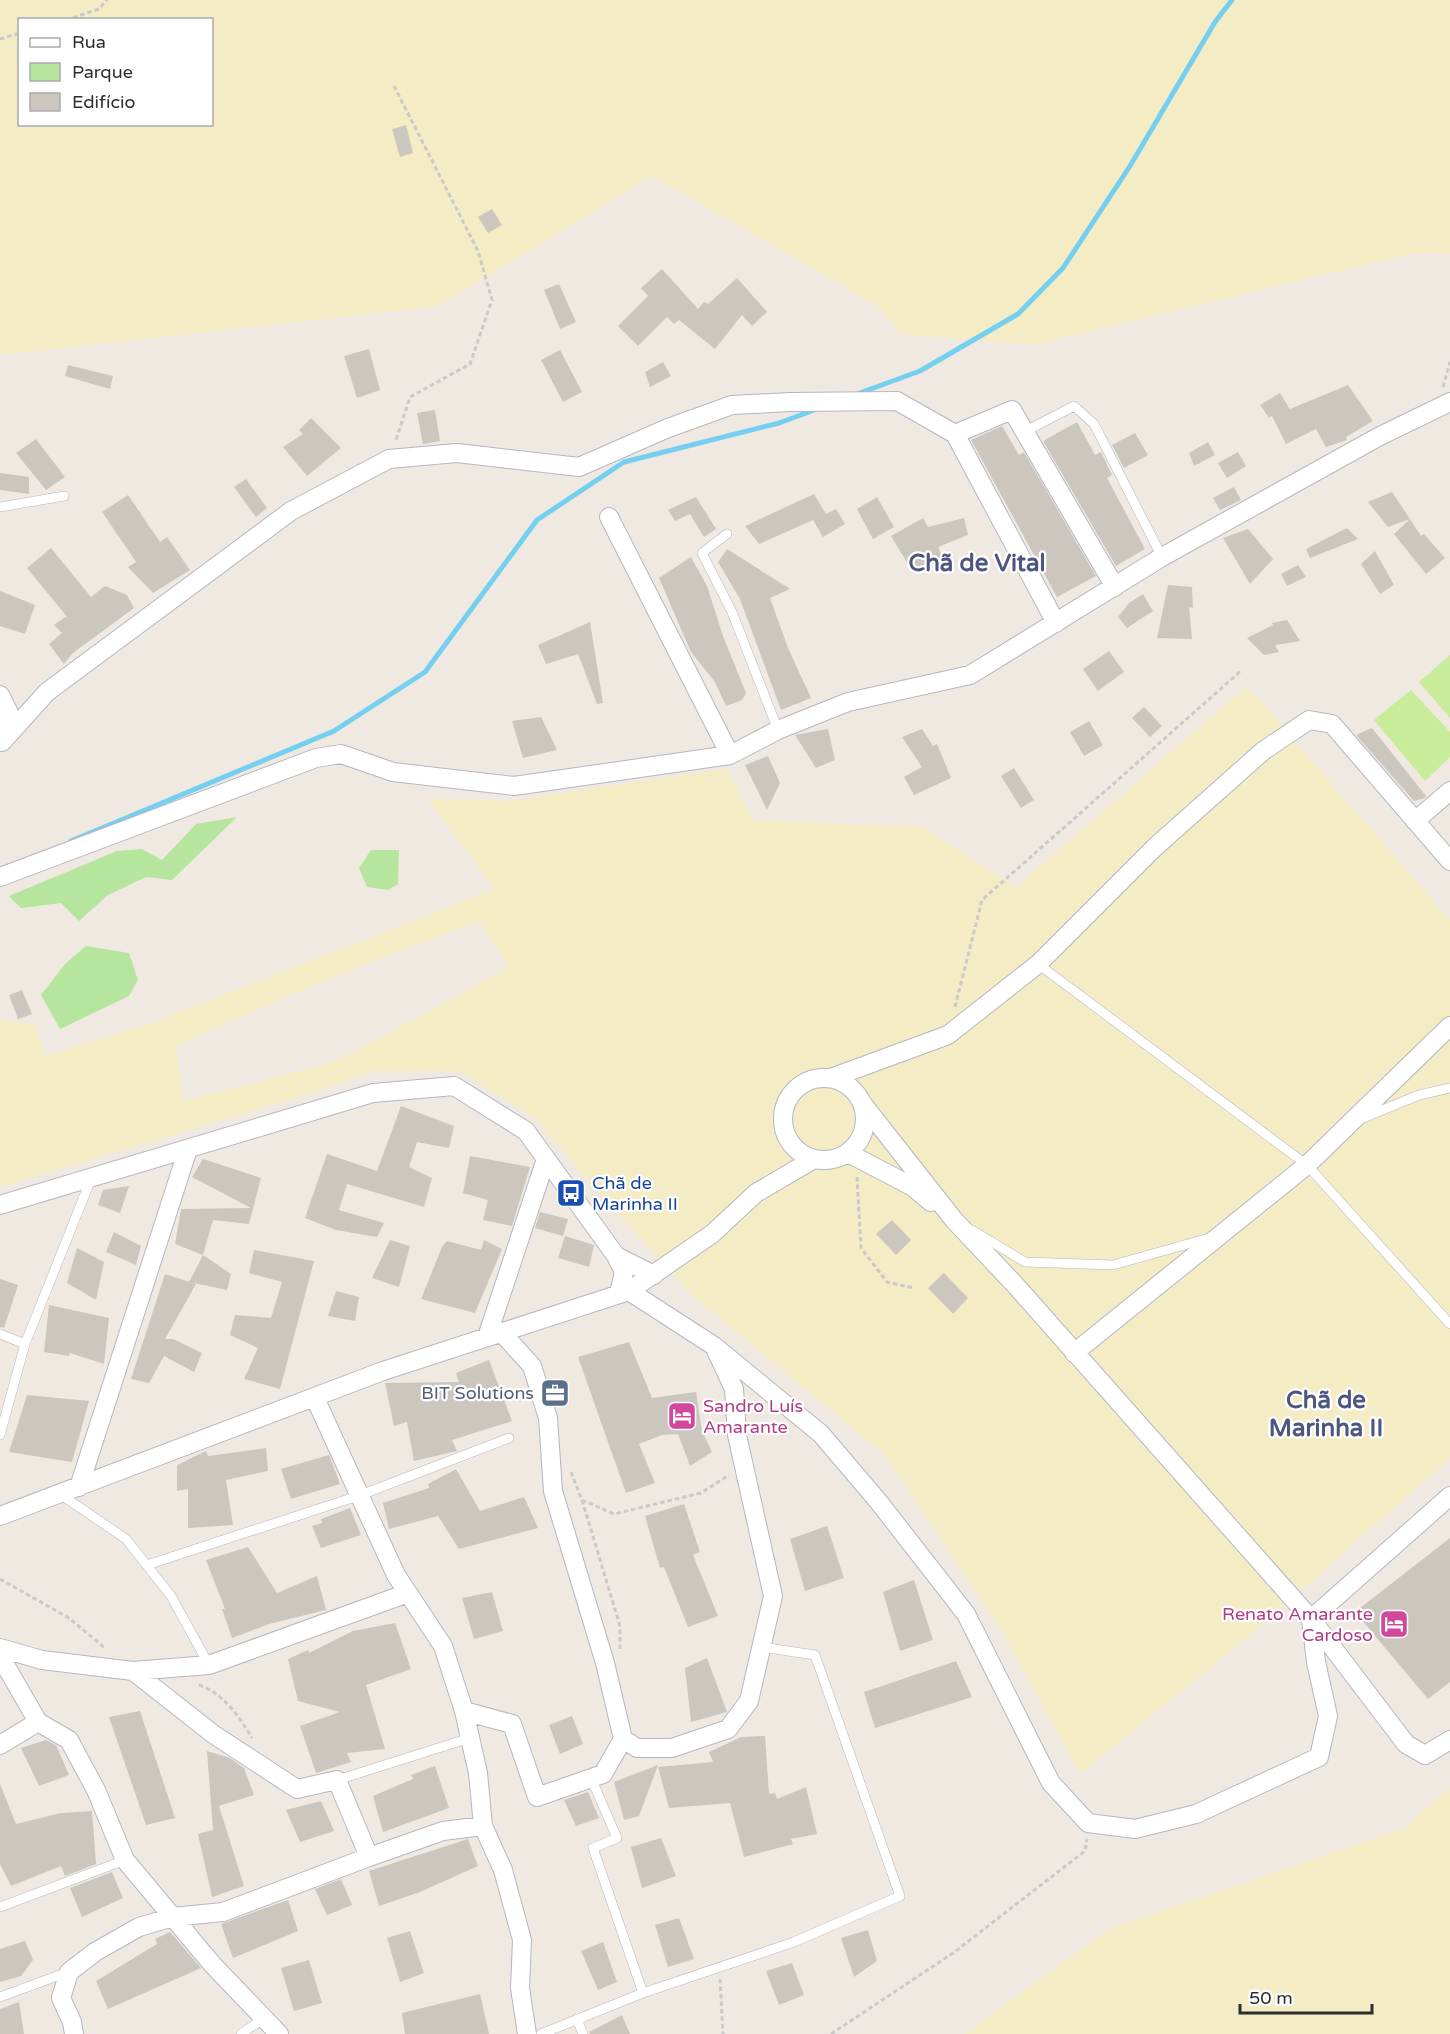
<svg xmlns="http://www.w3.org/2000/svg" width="1450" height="2034" font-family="'Varela Round',sans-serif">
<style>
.green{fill:#b6e59e}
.sand{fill:#f3ecc5;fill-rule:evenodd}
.pitch{fill:#c9ec9a}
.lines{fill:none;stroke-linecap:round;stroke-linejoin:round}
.stream{stroke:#75cff0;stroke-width:5}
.building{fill:#cbc7bf}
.lane-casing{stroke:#b4b7c1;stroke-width:10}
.street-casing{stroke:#b4b7c1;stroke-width:20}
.path{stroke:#c9c9c9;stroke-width:3;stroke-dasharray:4.5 3;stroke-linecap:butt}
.lane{stroke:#fff;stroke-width:9}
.street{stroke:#fff;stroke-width:18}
.labels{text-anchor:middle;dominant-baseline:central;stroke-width:4.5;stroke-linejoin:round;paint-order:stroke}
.transit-label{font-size:18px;fill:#164399;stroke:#fff;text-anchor:start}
.service-label{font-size:18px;fill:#4e5e75;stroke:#fff;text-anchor:end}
.hotel-label{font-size:18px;fill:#b23c85;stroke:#fff;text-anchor:start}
.district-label{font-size:24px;font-weight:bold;fill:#4d5680;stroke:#fff}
</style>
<rect width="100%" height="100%" fill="#efe9e1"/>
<!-- green -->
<path class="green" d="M237,817L172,880L146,877L108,895L79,921L61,903L21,908L9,896L117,851L142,849L162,860L196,824Z
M371,850H399L398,884L388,890L367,887L359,868Z
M86,946L129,953L138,980L129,996L60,1029L41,995L65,964Z"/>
<!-- sand -->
<path class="sand" d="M0,0H1450V254L1415,253L1033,345L901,334L878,306L652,176L439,306L0,355ZM20,20H212V124H20Z
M1247,686L1450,920V1459L1249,1636L1080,1774L1005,1636L884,1454L694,1297L582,1174L537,1119L458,1071H374L309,1094L0,1187V1019L37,1026L45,1056L154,1022L494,889L428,799L512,801L727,768L753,820L922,827L1016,887ZM480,922L509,967L335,1062L183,1101L176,1046C276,1000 376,958 480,922Z
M1450,1787V2034H965L1109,1929L1405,1828Z"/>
<!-- pitch -->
<path class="pitch" d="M1450,655V718L1419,682Z
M1411,690L1450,732V757L1425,781L1374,720Z"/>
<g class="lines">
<!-- stream -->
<path class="stream" d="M857,394L920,371L1018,314L1063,268L1130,166L1215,22L1232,0
M71,841L334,731L425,672L537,520L624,462L779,423L817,409"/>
</g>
<!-- building -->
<path class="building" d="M406,125L413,153L400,157L392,129Z
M492,209L502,225L488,233L478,217Z
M662,269L698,309L704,302L708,304L737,278L767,312L752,326L742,315L715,349L679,320L674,324L667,317L638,346L618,326L648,296L641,288Z
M559,284L576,322L560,329L544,290Z
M369,349L380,390L357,398L344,356Z
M560,350L582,392L563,402L541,360Z
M663,362L671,376L650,387L645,372Z
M68,365L113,376L110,389L65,376Z
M1348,385L1373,421L1346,437L1347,440L1326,447L1316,429L1286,444L1272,416L1269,418L1260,405L1280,393L1290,409Z
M435,410L440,441L423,444L417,413Z
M311,418L341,448L307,476L283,447L303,434L299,430Z
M1077,422L1095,455L1101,452L1112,475L1107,478L1145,549L1116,566L1043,441Z
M1002,426L1019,455L1024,452L1096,576L1057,597L971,440Z
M1135,433L1148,455L1124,468L1112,445Z
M36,439L65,477L46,490L16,453Z
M1208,442L1215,455L1194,466L1189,453Z
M1238,452L1246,466L1227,478L1218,463Z
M0,473L29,477V494L0,490Z
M246,479L267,508L256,517L234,487Z
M1234,487L1241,500L1220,510L1213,498Z
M1392,492L1410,519L1388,527L1368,502Z
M814,494L826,514L836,509L845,524L823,537L813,520L759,544L745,526Z
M128,495L160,542L167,537L190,570L153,593L128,567L136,562L102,512Z
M696,497L716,529L704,537L690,514L675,521L668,510Z
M877,497L894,527L873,539L857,509Z
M923,518L928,527L964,518L968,535L938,547L943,558L913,572L891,536Z
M1410,519L1421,536L1424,534L1445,558L1426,574L1394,534Z
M1347,528L1358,539L1310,558L1306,549Z
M1248,529L1273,559L1250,584L1223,538Z
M51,548L91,597L105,586L127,595L134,608L73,653L64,664L49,644L62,633L54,625L65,617L68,618L27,568Z
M727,549L790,589L770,598L788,648L811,698L781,710L740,599L718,562Z
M1375,551L1394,585L1380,594L1361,564Z
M691,557L707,586L723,636L746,693L742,700L726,706L715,682L691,652L659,578Z
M1298,565L1306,577L1287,586L1281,574Z
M1168,585L1192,587L1193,608L1189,607L1192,639L1157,638Z
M0,591L35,605L25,634L0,626Z
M1143,594L1153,611L1127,628L1118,617L1129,603Z
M1287,620L1300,641L1275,645L1279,652L1264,655L1247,638L1273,625L1272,623Z
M590,622L603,703L597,704L578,654L546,664L538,645Z
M1109,651L1124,672L1098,691L1083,669Z
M1144,707L1162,726L1150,737L1132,718Z
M541,717L557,750L523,758L512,721Z
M1089,721L1103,745L1084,756L1070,732Z
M1372,728L1426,796L1425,798L1414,801L1356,735Z
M828,729L835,760L816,768L795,735Z
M922,729L933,746L937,744L951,778L914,795L904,777L922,767L902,737Z
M768,756L780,783L767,810L745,765Z
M1014,768L1034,800L1021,808L1001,776Z
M22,990L32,1014L18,1019L9,995Z
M401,1106L454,1126L449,1148L417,1142L409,1167L432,1178L424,1207L347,1184L339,1210L384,1223L377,1237L336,1230L305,1218L327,1154L377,1171Z
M470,1156L530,1167L512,1226L483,1220L488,1200L463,1193Z
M203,1159L261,1178L249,1224L213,1220L203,1255L175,1244L181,1209L251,1208L192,1177Z
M129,1186L120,1213L98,1205L103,1190Z
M540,1212L568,1219L563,1236L535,1228Z
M892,1220L911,1240L896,1255L876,1234Z
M114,1232L141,1246L136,1265L106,1252Z
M565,1236L594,1245L589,1267L558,1258Z
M390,1240L410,1246L399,1287L372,1278Z
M484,1240L502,1249L475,1313L421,1299L442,1247L447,1241L481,1250Z
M77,1248L104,1262L96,1300L67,1283Z
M254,1250L314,1261L280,1389L244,1379L258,1348L230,1335L235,1315L271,1318L282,1282L249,1273Z
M203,1255L231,1274L227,1290L189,1282Z
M944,1273L968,1298L953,1314L928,1288Z
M165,1274L196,1284L165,1339H173L202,1353L194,1372L164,1356L149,1383L131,1379Z
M0,1279L18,1285L4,1328L0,1327Z
M336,1291L359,1297L355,1321L328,1316Z
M49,1305L109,1318L104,1364L70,1353L69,1356L44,1352Z
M629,1342L652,1398L696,1392L702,1431L712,1452L690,1466L678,1434L662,1435L639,1444L655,1483L626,1493L578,1357Z
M489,1360L512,1421L452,1440L457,1451L414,1461L407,1422L394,1426L385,1383L459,1382L456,1373Z
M27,1395L89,1401L72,1462L9,1452Z
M266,1448L268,1471L226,1480L233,1525L188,1528V1489L177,1491V1465L206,1451L208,1456Z
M329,1455L340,1484L291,1499L281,1469Z
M456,1469L480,1511L524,1497L538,1528L459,1549L438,1516L389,1529L383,1503L429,1488L428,1484Z
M684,1504L700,1552L693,1555L718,1616L688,1627L664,1567L660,1568L645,1516Z
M350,1508L361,1535L321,1548L312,1526L322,1523L321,1519Z
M827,1526L844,1578L805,1591L790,1539Z
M1450,1538V1682L1428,1699L1355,1612Z
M248,1547L277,1593L317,1576L326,1610L269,1624L232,1638L222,1609H225L206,1560Z
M914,1580L933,1640L900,1651L883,1592Z
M492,1592L503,1631L474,1639L462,1598Z
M395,1623L411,1669L366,1685L385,1749L347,1753L351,1762L316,1773L300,1726L340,1712L298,1701L288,1659L308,1650L309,1653L353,1631Z
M707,1658L727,1712L691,1722L685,1668Z
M956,1661L972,1697L875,1728L864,1692Z
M140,1711L175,1818L146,1825L109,1717Z
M572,1716L583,1744L560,1754L549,1725Z
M765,1736L769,1794L775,1793L777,1799L806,1787L817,1834L791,1839L793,1844L744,1857L730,1803L669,1808L658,1767L713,1762L709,1752L741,1737Z
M46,1740L56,1745L69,1775L39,1786L21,1748Z
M207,1751L230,1758L244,1768L254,1795L219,1806L244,1886L212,1897L198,1834L213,1830Z
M658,1765L639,1816L624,1820L614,1782Z
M435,1766L449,1808L383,1832L373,1796L413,1779L411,1775Z
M0,1784L16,1824L61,1813L92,1811L96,1864L65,1876L61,1866L11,1886L0,1864Z
M588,1792L599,1818L576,1826L564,1800Z
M321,1801L334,1831L300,1842L286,1810Z
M661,1838L676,1876L642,1888L631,1847Z
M468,1839L478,1866L420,1892L379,1906L369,1871Z
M112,1872L123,1898L82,1917L70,1888Z
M341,1879L352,1905L327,1915L315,1889Z
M288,1900L298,1931L233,1958L221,1924Z
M679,1918L694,1959L668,1967L655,1925Z
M868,1930L877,1961L854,1977L841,1938Z
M410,1931L424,1973L400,1982L387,1938Z
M170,1932L201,1968L108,2009L96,1981L157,1944L155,1939Z
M25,1941L33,1960L21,1976L0,1982V1949Z
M603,1942L617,1982L598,1990L581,1951Z
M309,1960L322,2003L294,2011L281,1968Z
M792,1963L804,1995L779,2005L766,1971Z
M480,1994L489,2034H405L402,2013Z
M19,2002L24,2034H0V2009Z
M622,2015L630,2034H590L589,2032Z"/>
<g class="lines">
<!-- lane casing -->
<g class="lane-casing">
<path id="lane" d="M1024,432L1074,406L1094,424L1162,557
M0,507L64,496
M727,534L702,553L732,612L778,730
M1038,964L1307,1165L1450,1324
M1363,1118L1419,1095L1450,1088
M972,1230L1025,1262L1113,1265L1209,1238
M0,1334L25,1344L91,1179
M0,1435L25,1344
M60,1494L126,1539L171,1596L209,1665
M147,1565L358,1496L509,1438
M337,1780L470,1738
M0,1907L125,1860
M643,1993L794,1942L900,1896L815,1655L761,1647
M0,1997L68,1972
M577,2019L583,2034
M241,2034L264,2018
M541,2034L643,1993L593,1848L617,1838L591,1778"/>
</g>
<!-- street casing -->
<g class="street-casing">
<path id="street" d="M609,517L730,755
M1056,623L955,434L1012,410L1115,587
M0,695L9,713L3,738
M2,742L47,692L291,511L389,459L457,453L579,467L668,428L732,405L791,402L897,401L955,434
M1415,821L1450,791
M0,877L316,758L341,754L393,772L514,786L730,755L778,730L848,702L970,675L1162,557L1380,436L1450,402
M783 1119a41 41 0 1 1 82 0a41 41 0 1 1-82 0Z
M831,1078L948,1035L1038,964L1154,848L1263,751L1309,720L1332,724L1450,861
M862,1103L954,1220L1017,1287L1311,1619L1406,1744L1425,1755L1450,1740
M848,1153L913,1187L931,1202
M0,1205L373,1093L454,1086L526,1131L616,1256L624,1272L619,1294
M616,1256L654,1275
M487,1337L546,1159
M714,1346L821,1434L878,1501L966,1614L1051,1783L1088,1823L1135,1829L1196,1814L1319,1757L1328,1716L1316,1662L1311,1619L1450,1496
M1074,1353L1307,1165L1450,1026
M315,1398L396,1575L443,1646L464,1711L512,1724L537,1797L603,1774L623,1739L605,1663L553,1491L548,1418L532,1366L501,1332
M79,1487L188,1149
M0,1516L383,1371L629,1291L712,1234L756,1193L814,1159
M0,1648L42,1660L133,1671L209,1665L408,1593
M0,1656L38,1722
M133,1671L213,1734L297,1789L337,1780L369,1857L443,1831L483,1826
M464,1711L478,1773L483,1826L503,1870L522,1940L520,1988L527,2034
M623,1739L637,1748H672L728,1729L749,1701L773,1596L737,1435L734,1389L714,1346L629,1291
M0,1745L38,1722L69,1740L96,1790L125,1860L212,1964L279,2034
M74,2034L72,2022L61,1998L69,1972L95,1952L139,1927L173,1917L223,1912L369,1857"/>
</g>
<!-- path -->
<path class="path" d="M66,20L99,9L107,0
M0,39L20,33
M394,86L478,251L492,300L470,364L410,397L396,440
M1443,387L1450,362
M955,1007L982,900L1242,670
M857,1177L861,1248L887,1282L914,1288
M571,1472L582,1500L614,1514L701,1493L729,1475
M582,1500L620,1626V1649
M0,1579L69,1618L106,1649
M199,1685C224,1694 239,1716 252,1738
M720,1979L723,2034
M831,2034L953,1953L1085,1851L1087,1839"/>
<!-- lane -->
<use href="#lane" class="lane"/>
<!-- street -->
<use href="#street" class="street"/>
</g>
<!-- icons -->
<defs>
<g id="bus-square" transform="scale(1.5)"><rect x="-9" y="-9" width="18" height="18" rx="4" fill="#1a4fb4" stroke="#fff"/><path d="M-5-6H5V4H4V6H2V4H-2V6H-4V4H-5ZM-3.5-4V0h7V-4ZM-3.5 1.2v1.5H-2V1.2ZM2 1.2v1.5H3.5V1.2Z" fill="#fff"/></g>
<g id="office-square" transform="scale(1.5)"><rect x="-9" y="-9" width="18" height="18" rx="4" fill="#5c6f8a" stroke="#fff"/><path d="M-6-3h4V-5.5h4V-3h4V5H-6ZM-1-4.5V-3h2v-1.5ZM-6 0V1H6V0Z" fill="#fff"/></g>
<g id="hotel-square" transform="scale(1.5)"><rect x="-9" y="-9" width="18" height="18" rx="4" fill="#d1479c" stroke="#fff"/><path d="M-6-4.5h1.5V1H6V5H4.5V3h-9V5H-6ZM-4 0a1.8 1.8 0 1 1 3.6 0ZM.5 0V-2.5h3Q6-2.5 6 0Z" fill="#fff"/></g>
</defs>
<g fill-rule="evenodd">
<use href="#bus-square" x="571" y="1193"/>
<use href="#office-square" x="555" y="1393"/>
<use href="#hotel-square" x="682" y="1416"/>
<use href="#hotel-square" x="1394" y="1624"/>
</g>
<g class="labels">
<!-- transit labels -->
<g class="transit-label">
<text x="592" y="1183">Chã de<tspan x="592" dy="21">Marinha II</tspan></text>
</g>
<!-- service labels -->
<g class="service-label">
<text x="534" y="1393">BIT Solutions</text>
</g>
<!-- hotel labels -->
<g class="hotel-label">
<text x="703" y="1406">Sandro Luís<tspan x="703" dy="21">Amarante</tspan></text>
<text x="1373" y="1614" text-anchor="end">Renato Amarante<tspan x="1373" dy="21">Cardoso</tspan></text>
</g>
<!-- district labels -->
<g class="district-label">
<text x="977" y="563">Chã de Vital</text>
<text x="1326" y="1400">Chã de<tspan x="1326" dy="28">Marinha II</tspan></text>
</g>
</g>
<!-- legend -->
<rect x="18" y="18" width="195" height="108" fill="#ffffff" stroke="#ababab" stroke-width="1.5"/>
<rect x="30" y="38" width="30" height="9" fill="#ffffff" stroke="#ababab" stroke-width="1.5"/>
<text x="72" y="48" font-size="18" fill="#2e2e2e">Rua</text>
<rect x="30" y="63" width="30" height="18" fill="#b6e59e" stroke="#ababab" stroke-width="1.5"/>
<text x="72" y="78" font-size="18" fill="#2e2e2e">Parque</text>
<rect x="30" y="93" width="30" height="18" fill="#cbc7bf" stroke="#ababab" stroke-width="1.5"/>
<text x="72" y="108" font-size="18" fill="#2e2e2e">Edifício</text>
<!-- scale -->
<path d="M1240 2004v9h132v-9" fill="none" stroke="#2e2e2e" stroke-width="3"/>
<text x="1249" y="2004" font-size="18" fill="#2e2e2e" stroke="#ffffff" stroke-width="4.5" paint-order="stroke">50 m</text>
</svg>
